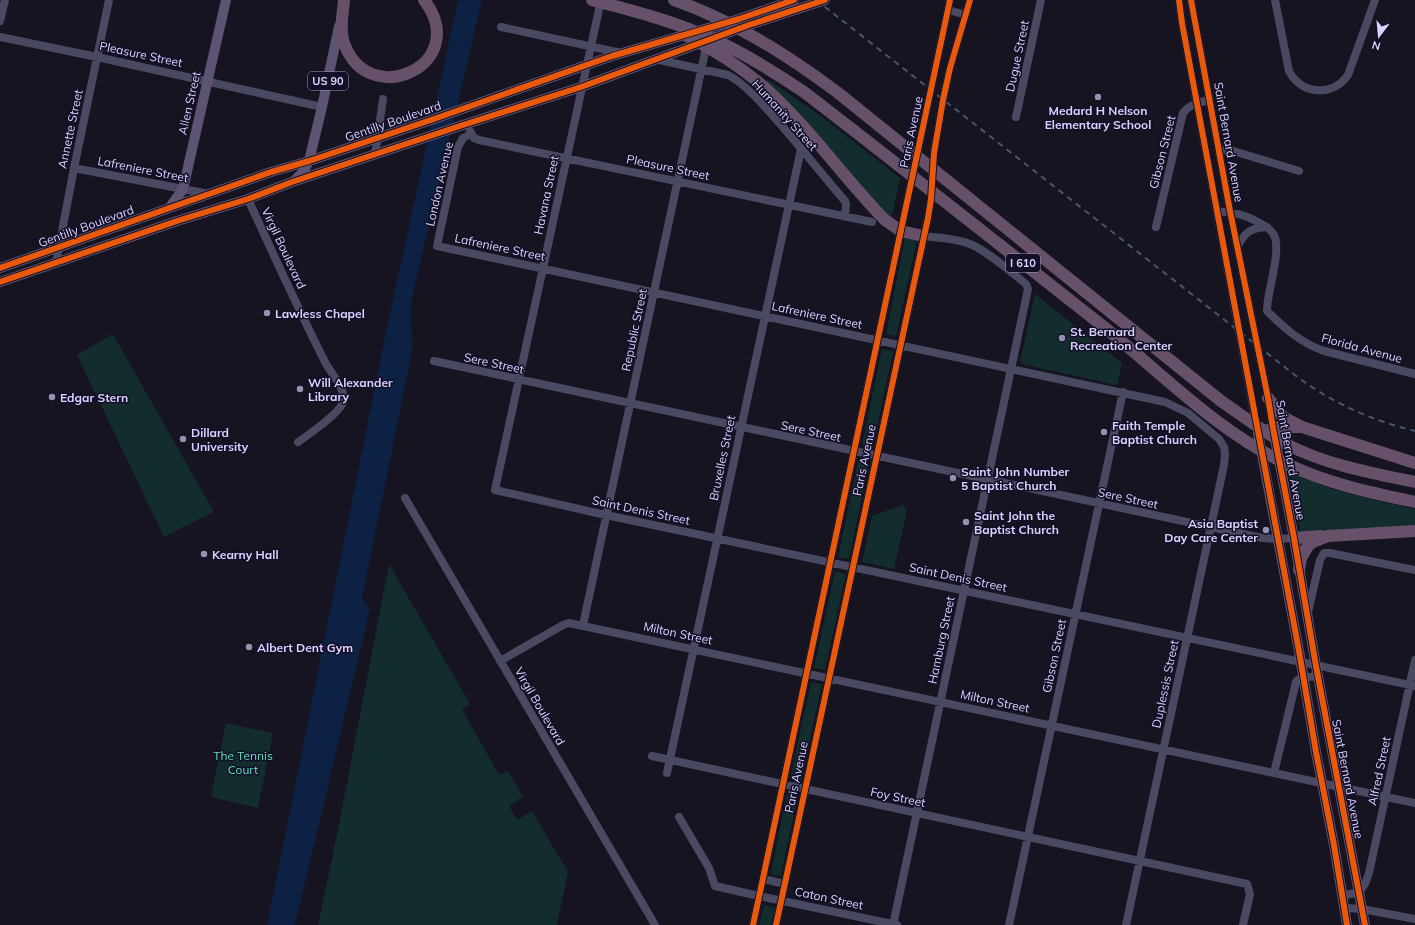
<svg xmlns="http://www.w3.org/2000/svg" width="1415" height="925" font-family="Mulish,sans-serif">
<style>
.green{fill:#132c2d}
.water{fill:#0d2144}
.lines{fill:none;stroke-linecap:round;stroke-linejoin:round}
.minor{stroke:#4a4962;stroke-width:8}
.major{stroke:#5e5373;stroke-width:10}
.highway{stroke:#67516a;stroke-width:12}
.rail{stroke:#43596b;stroke-width:2;stroke-dasharray:6 5;stroke-linecap:butt}
.cycleway-casing{stroke:#130f26;stroke-width:8}
.cycleway{stroke:#e8590c;stroke-width:6}
.poi-dot{fill:#9591b1;stroke:#130f26;stroke-width:1.5}
.labels{text-anchor:middle;dominant-baseline:central;stroke-width:3;stroke-linejoin:round;paint-order:stroke}
.shield{fill:#130f26;stroke:#9e99be;stroke-width:1}
.shield-label{font-size:11px;font-weight:bold;fill:#d9d4ff}
.street-label{font-size:12px;fill:#d9d4ff;stroke:#130f26}
.poi-label{font-size:12px;font-weight:bold;fill:#d9d4ff;stroke:#130f26;text-anchor:start}
.park-label{font-size:12px;fill:#5fe0c0;stroke:#130f26}
</style>
<rect width="100%" height="100%" fill="#161421"/>
<!-- green -->
<path class="green" d="M767,79L821,116L900,178L891,220L765,82Z
M905,237L917,240L896,336L886,334Z
M1035,294L1122,363L1118,383L1116,385L1022,364L1020,362Z
M113,334L214,512L164,537L77,355Z
M882,349L893,351L873,447L862,445Z
M858,461L869,464L849,559L838,557Z
M1289,472C1330,491 1372,500 1415,509V529L1301,534Z
M903,505L907,510L894,569L862,562L872,516Z
M389,564L470,704L462,709L499,775L508,771L523,797L509,806L517,820L532,811L568,872L557,925H318L338,830Z
M835,571L846,574L825,670L814,668Z
M811,682L822,684L801,781L790,779Z
M226,723L273,733L258,808L211,797Z
M787,794L798,796L781,875L779,876L772,875L771,872Z
M764,905L775,908L771,925H759Z"/>
<!-- water -->
<path class="water" d="M458,0H482L411,302L412,352L362,598L370,609L295,925H267L385,337Z"/>
<g class="lines">
<!-- minor -->
<path class="minor" d="M601,0L495,490L606,515L1415,686
M1179,0L1182,23L1257,428
M1191,0L1230,211L1268,398L1273,428
M1275,0L1289,71C1301,95 1333,97 1348,75L1375,0
M948,10L966,15
M0,21L5,0
M501,27L621,53
M0,37L97,57L322,107
M655,59L728,75C742,82 755,96 765,107C793,137 818,170 845,201L846,205L845,216
M1016,117L1041,0
M470,131L474,138L479,140L872,222
M471,134L463,138L458,147L437,246L1165,402L1188,413L1219,439L1224,447L1225,454L1224,465L1126,925
M1219,151L1230,150L1299,171
M375,155L383,99
M74,168L209,194
M248,199C273,254 298,308 325,362C330,372 347,390 343,402C341,412 307,436 298,442
M1217,212C1232,211 1245,215 1258,222C1264,225 1271,229 1274,235C1282,251 1267,291 1267,311C1284,328 1301,343 1324,351L1415,374
M1156,227L1183,113C1190,104 1200,102 1210,100
M1238,245C1246,232 1250,228 1267,227
M56,263L74,168L109,0
M434,361L1262,538L1278,539L1294,538
M405,498L655,925
M1308,612L1320,560L1324,553H1330L1415,570
M583,625L707,43
M500,661L563,625L569,623L1415,803
M652,756L1247,884L1250,894L1243,925
M667,773L801,149
M1274,773L1296,682C1301,675 1310,677 1318,677
M679,817L709,868L715,886L759,896L897,925
M763,879L785,884
M1342,896L1359,892L1365,884L1369,873L1415,660
M1345,908L1362,909L1415,919
M753,925L950,0
M776,925L928,218L931,199L934,153L943,100L950,68L970,0
M893,925L1028,289L1026,284L1021,280C1006,268 987,251 970,244C955,238 938,238 923,236
M1009,925L1123,392"/>
<!-- major -->
<path class="major" d="M294,181L303,172L309,161L322,107L339,26
M170,207L183,189L226,0
M0,268L271,172L309,161L431,120L612,56L739,19L794,0
M0,282L177,221L248,199L292,182L463,125L581,87L749,25L825,0
M1258,433L1299,651L1316,752L1334,845L1347,925
M1274,433L1294,538L1316,666L1365,925"/>
<!-- highway -->
<path class="highway" d="M344,0C343,13 339,30 344,43C369,113 473,63 424,0
M592,0C634,11 677,22 717,41C747,55 776,73 804,92C904,169 1004,248 1104,327C1164,375 1219,433 1289,465C1329,484 1373,493 1415,502
M674,0C734,21 787,55 837,92L1221,401C1243,416 1264,433 1288,445C1327,465 1372,473 1415,482
M685,35C712,49 741,67 764,87C809,127 843,177 885,220L901,231L923,236
M1268,398L1283,417L1302,427L1415,463
M1260,432L1279,427H1299
M1294,538L1321,536
M1299,570L1301,558L1308,546L1313,542L1328,536L1415,531"/>
<!-- rail -->
<path class="rail" d="M816,0L1300,379C1337,405 1371,420 1415,431"/>
<!-- cycleway casing -->
<g class="cycleway-casing">
<path id="cycleway" d="M1179,0L1182,23L1299,651L1316,752L1334,845L1347,925
M1191,0L1230,211L1268,398L1273,428L1294,538L1316,666L1365,925
M0,268L271,172L309,161L431,120L612,56L739,19L794,0
M0,282L177,221L248,199L292,182L463,125L581,87L749,25L825,0
M753,925L950,0
M776,925L928,218L931,199L934,153L943,100L950,68L970,0"/>
</g>
<!-- cycleway -->
<use href="#cycleway" class="cycleway"/>
</g>
<!-- markers -->
<g class="poi-dot">
<circle cx="1098" cy="97" r="4"/>
<circle cx="267" cy="313" r="4"/>
<circle cx="1062" cy="338" r="4"/>
<circle cx="300" cy="389" r="4"/>
<circle cx="52" cy="397" r="4"/>
<circle cx="1104" cy="432" r="4"/>
<circle cx="183" cy="439" r="4"/>
<circle cx="953" cy="478" r="4"/>
<circle cx="966" cy="522" r="4"/>
<circle cx="1266" cy="530" r="4"/>
<circle cx="204" cy="554" r="4"/>
<circle cx="249" cy="647" r="4"/>
</g>
<g class="labels">
<!-- shield labels -->
<g class="shield">
<rect x="308" y="72" width="40" height="18" rx="3"/>
<rect x="1006" y="254" width="34" height="18" rx="3"/>
</g>
<g class="shield-label">
<text x="328" y="81">US 90</text>
<text x="1023" y="263">I 610</text>
</g>
<!-- street labels -->
<g class="street-label">
<text transform="translate(141 54) rotate(12)">Pleasure Street</text>
<text transform="translate(1017 56) rotate(-78)">Dugue Street</text>
<text transform="translate(189 103) rotate(-77)">Allen Street</text>
<text transform="translate(785 115) rotate(48)">Humanity Street</text>
<text transform="translate(393 121) rotate(-19)">Gentilly Boulevard</text>
<text transform="translate(70 129) rotate(-78)">Annette Street</text>
<text transform="translate(911 132) rotate(-78)">Paris Avenue</text>
<text transform="translate(1229 142) rotate(80)">Saint Bernard Avenue</text>
<text transform="translate(1162 152) rotate(-76)">Gibson Street</text>
<text transform="translate(668 167) rotate(12)">Pleasure Street</text>
<text transform="translate(143 169) rotate(11)">Lafreniere Street</text>
<text transform="translate(439 184) rotate(-77)">London Avenue</text>
<text transform="translate(546 195) rotate(-78)">Havana Street</text>
<text transform="translate(86 226) rotate(-20)">Gentilly Boulevard</text>
<text transform="translate(500 247) rotate(12)">Lafreniere Street</text>
<text transform="translate(284 248) rotate(65)">Virgil Boulevard</text>
<text transform="translate(817 315) rotate(12)">Lafreniere Street</text>
<text transform="translate(634 330) rotate(-78)">Republic Street</text>
<text transform="translate(1362 348) rotate(15)">Florida Avenue</text>
<text transform="translate(494 363) rotate(12)">Sere Street</text>
<text transform="translate(811 431) rotate(12)">Sere Street</text>
<text transform="translate(722 458) rotate(-78)">Bruxelles Street</text>
<text transform="translate(864 460) rotate(-78)">Paris Avenue</text>
<text transform="translate(1291 460) rotate(80)">Saint Bernard Avenue</text>
<text transform="translate(1128 498) rotate(12)">Sere Street</text>
<text transform="translate(641 510) rotate(12)">Saint Denis Street</text>
<text transform="translate(958 577) rotate(12)">Saint Denis Street</text>
<text transform="translate(678 633) rotate(12)">Milton Street</text>
<text transform="translate(941 640) rotate(-78)">Hamburg Street</text>
<text transform="translate(1054 656) rotate(-78)">Gibson Street</text>
<text transform="translate(1165 684) rotate(-78)">Duplessis Street</text>
<text transform="translate(995 701) rotate(12)">Milton Street</text>
<text transform="translate(540 706) rotate(60)">Virgil Boulevard</text>
<text transform="translate(1379 771) rotate(-78)">Alfred Street</text>
<text transform="translate(796 777) rotate(-78)">Paris Avenue</text>
<text transform="translate(1348 779) rotate(79)">Saint Bernard Avenue</text>
<text transform="translate(898 797) rotate(12)">Foy Street</text>
<text transform="translate(829 898) rotate(12)">Caton Street</text>
</g>
<!-- poi labels -->
<g class="poi-label">
<text x="1098" y="110" text-anchor="middle">Medard H Nelson<tspan x="1098" dy="14">Elementary School</tspan></text>
<text x="275" y="313">Lawless Chapel</text>
<text x="1070" y="331">St. Bernard<tspan x="1070" dy="14">Recreation Center</tspan></text>
<text x="308" y="382">Will Alexander<tspan x="308" dy="14">Library</tspan></text>
<text x="60" y="397">Edgar Stern</text>
<text x="1112" y="425">Faith Temple<tspan x="1112" dy="14">Baptist Church</tspan></text>
<text x="191" y="432">Dillard<tspan x="191" dy="14">University</tspan></text>
<text x="961" y="471">Saint John Number<tspan x="961" dy="14">5 Baptist Church</tspan></text>
<text x="974" y="515">Saint John the<tspan x="974" dy="14">Baptist Church</tspan></text>
<text x="1258" y="523" text-anchor="end">Asia Baptist<tspan x="1258" dy="14">Day Care Center</tspan></text>
<text x="212" y="554">Kearny Hall</text>
<text x="257" y="647">Albert Dent Gym</text>
</g>
<!-- park labels -->
<g class="park-label">
<text x="243" y="755">The Tennis<tspan x="243" dy="14">Court</tspan></text>
</g>
</g>
<!-- north arrow -->
<g transform="translate(1379 36) rotate(196)" stroke="#130f26" stroke-width="3" paint-order="stroke">
<path d="M0-3L7 15L0 10L-7 15Z" fill="#d9d4ff"/>
<text y="-6" font-size="11" font-weight="bold" text-anchor="middle" fill="#d9d4ff">N</text>
</g>
</svg>
